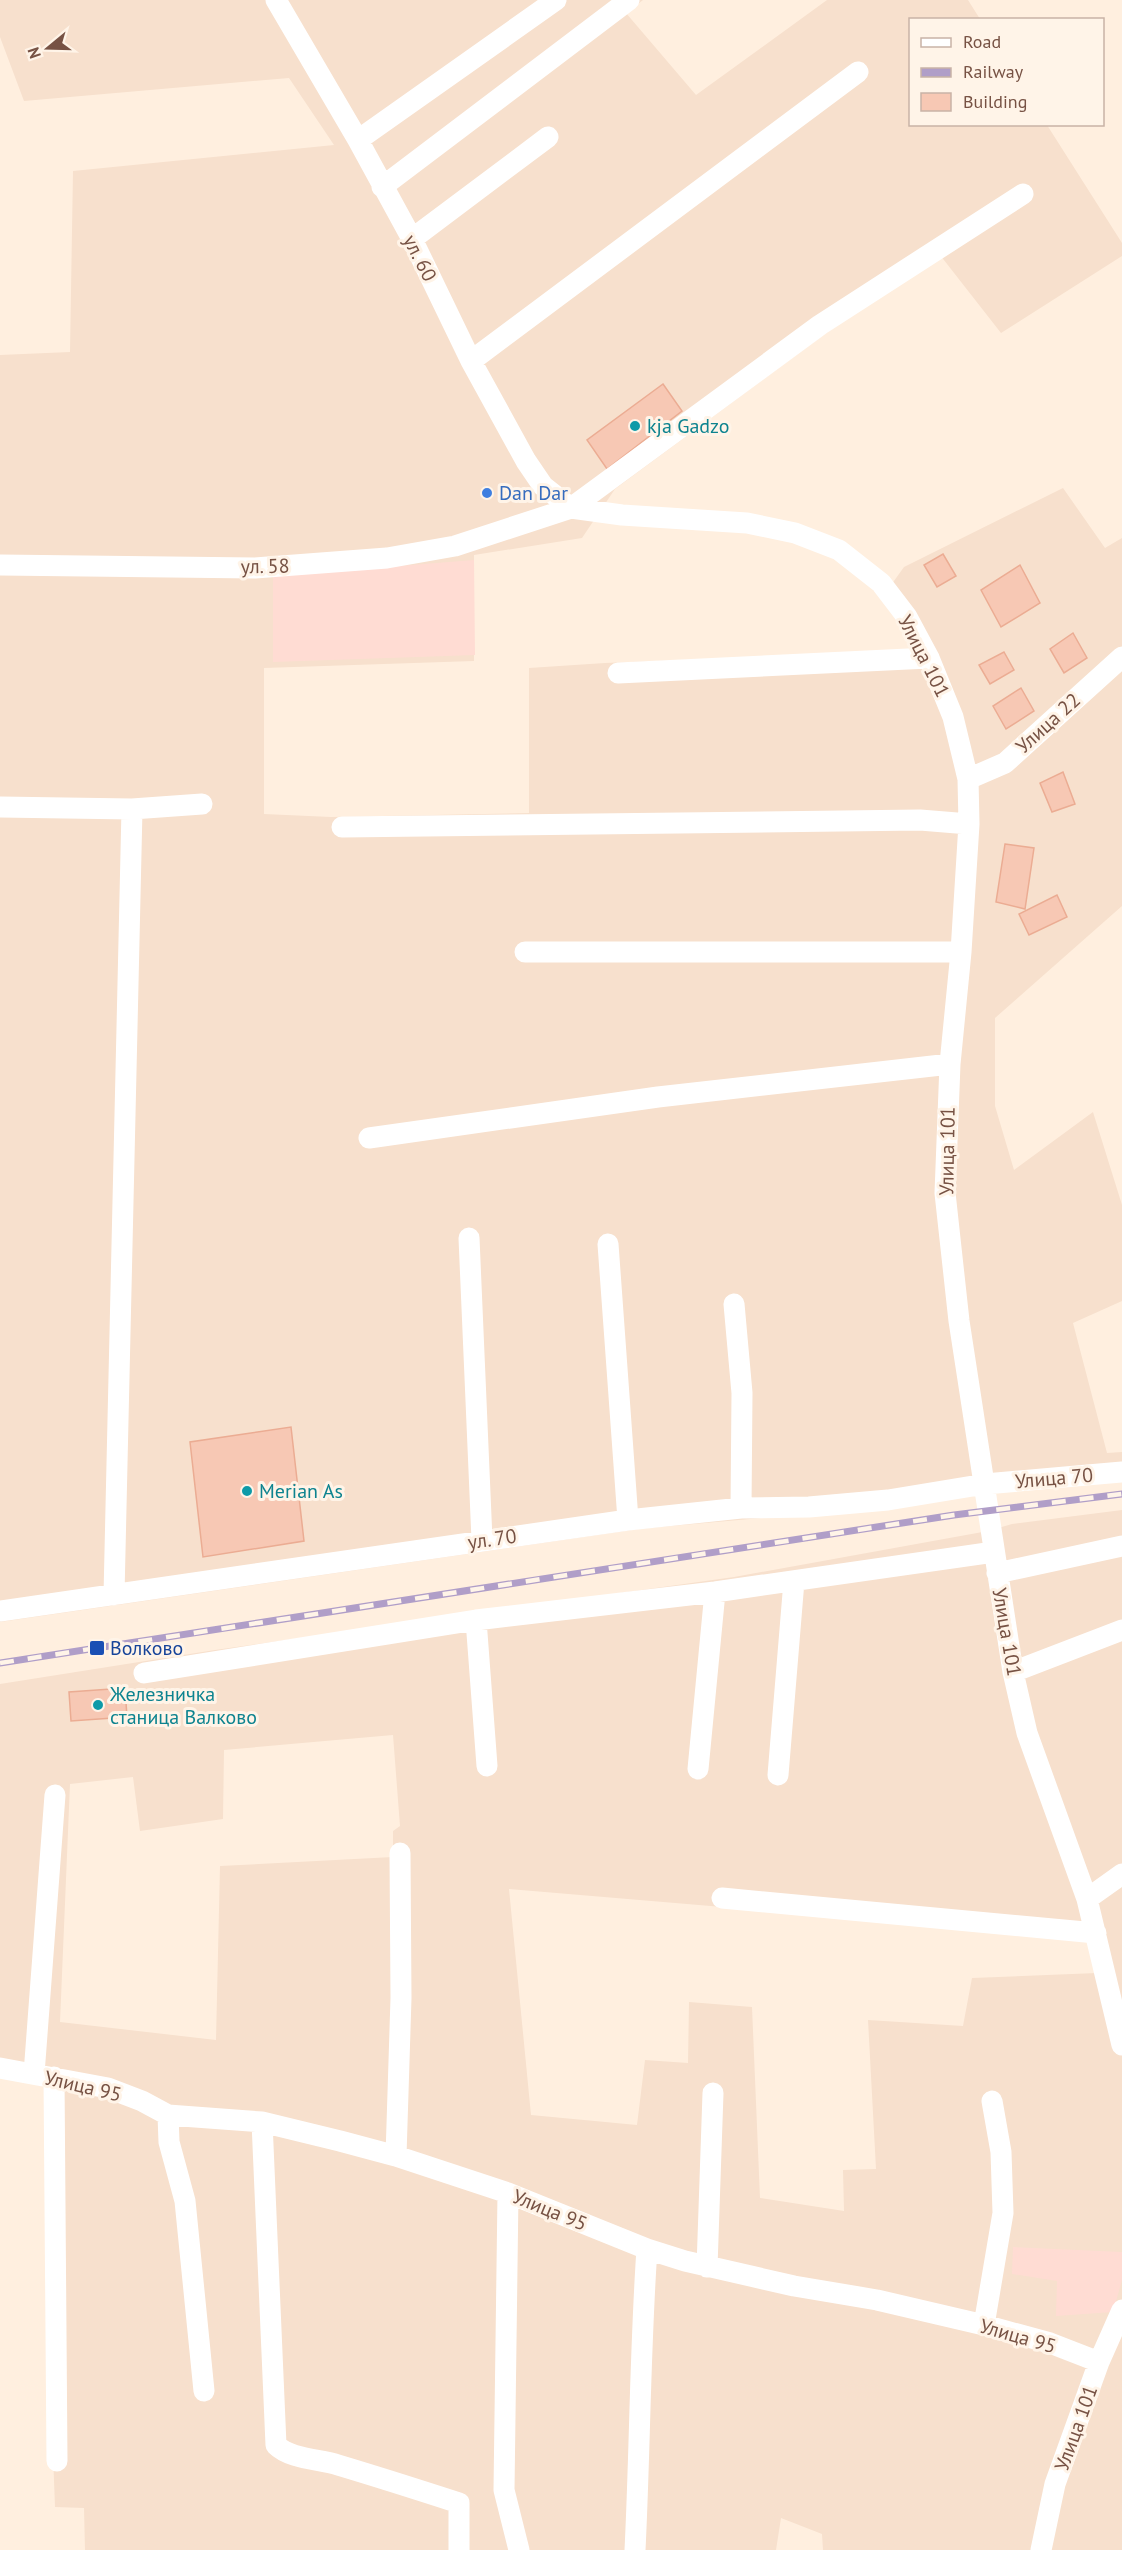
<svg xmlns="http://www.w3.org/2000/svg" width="1122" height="2550" font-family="'PT Sans',sans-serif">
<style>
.residential{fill:#f7e0cd;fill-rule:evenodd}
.commercial{fill:#ffdcd3}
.building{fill:#f7c8b4;stroke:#ebac93;stroke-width:1.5}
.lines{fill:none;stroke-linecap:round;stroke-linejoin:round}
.street{stroke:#fff;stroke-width:21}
.rail-casing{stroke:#b09ec8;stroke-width:7}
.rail{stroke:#fff4e8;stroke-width:4.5;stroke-dasharray:14;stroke-linecap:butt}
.culture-dot{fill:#0f9aa8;stroke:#fff4e8;stroke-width:2}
.shop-dot{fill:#3f7fe0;stroke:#fff4e8;stroke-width:2}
.transit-dot{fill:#1a4fb4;stroke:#fff4e8;stroke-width:2}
.labels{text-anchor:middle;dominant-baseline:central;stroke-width:6;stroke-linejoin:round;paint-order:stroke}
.street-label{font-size:20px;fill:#775244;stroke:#fff4e8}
.culture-label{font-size:20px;fill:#0d838f;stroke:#fff4e8;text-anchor:start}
.shop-label{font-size:20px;fill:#366cbe;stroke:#fff4e8;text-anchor:start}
.transit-label{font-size:20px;fill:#164399;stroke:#fff4e8;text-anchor:start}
</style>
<rect width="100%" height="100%" fill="#ffefdf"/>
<!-- residential -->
<path class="residential" d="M0,0H643L626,13L696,95L827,0H968L980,19L910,20V124L1047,125L1122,243V256L1001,333L940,255L825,334L615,489L582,538L474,555V661L264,668V814L331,817L529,813V668L605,663L914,651L897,620L881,599L904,567L1063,488L1105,548L1122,538V906L995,1018V1106L1014,1170L1093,1112L1122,1205V1301L1073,1323L1107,1453L1122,1452V1474L771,1517L638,1529L0,1622V355L70,352L73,171L334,145L289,78L24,101L0,37Z
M1122,1510V2550H823L822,2534L781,2518L776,2550H85L84,2508L55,2507L50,2374L48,2088L0,2075V1684L215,1650L734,1577L988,1531L1012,1524ZM393,1735L400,1826L393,1831V1857L220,1866L216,2040L60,2022L70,1784L133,1777L140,1831L223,1819L224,1750ZM509,1889L1090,1938L1097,1973L972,1978L963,2026L868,2020L876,2169L843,2170L844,2211L760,2198L752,2007L689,2002L688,2063L645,2060L637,2125L531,2115Z"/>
<!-- commercial -->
<path class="commercial" d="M474,560L475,655L273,662V576Z
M1013,2247L1122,2252V2280L1113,2312L1056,2316L1057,2281L1012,2274Z"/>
<!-- building -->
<path class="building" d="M663,384L682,411L607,469L587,440Z
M943,554L956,576L937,587L924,565Z
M1020,565L1040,603L1001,627L981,590Z
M1073,633L1087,658L1064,673L1050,649Z
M1004,652L1014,670L990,684L979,665Z
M1021,688L1034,711L1006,729L993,706Z
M1063,772L1075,804L1052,812L1040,783Z
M1005,844L1034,848L1025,909L996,902Z
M1057,895L1067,917L1029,935L1019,914Z
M291,1427L304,1541L203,1557L190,1442Z
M125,1688L127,1717L71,1721L69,1692Z"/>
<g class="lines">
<!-- street -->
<path class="street" d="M276,0L358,140L412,239L471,361L526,461L543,486L571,508L622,515L747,523L795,533L839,550L881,583L907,617L929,658L953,717L968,779L969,824L961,952L950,1064L945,1193L959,1321L1013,1672L1027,1733L1087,1899L1122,2045
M358,140L556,0
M382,187L629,0
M412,239L548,137
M471,361L858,72
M0,565L255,568L387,558L455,546L571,508L820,325L1023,194
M618,673L929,658
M968,779L1005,763L1122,657
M0,807L132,809L202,804
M342,827L920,820L969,824
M525,952H961
M369,1138L658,1097L950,1064
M469,1238L482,1540
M608,1244L628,1520
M734,1304L742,1393L741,1508
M997,1573L1122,1546
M114,1595L132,809
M0,1611L628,1520L741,1508L809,1507L888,1500L985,1484L1122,1472
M476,1620L487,1766
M1013,1672L1122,1630
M144,1673L476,1620L715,1592L994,1552
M698,1769L715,1592
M778,1775L794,1581
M722,1898L1096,1933
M1087,1899L1122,1874
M0,2068L108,2088L142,2101L168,2115L262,2122L340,2141L396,2156L508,2193L647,2249L685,2261L794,2286L877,2300L984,2325L1050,2343L1099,2362
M34,2074L55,1795
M54,2077L57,2461
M168,2115L169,2142L185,2201L204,2391
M262,2122L276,2445C290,2459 319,2459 338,2465C378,2477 419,2490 459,2503V2550
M396,2156L401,1998L400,1853
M508,2193L504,2490L519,2550
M707,2267L713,2093
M984,2325L1003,2213L1001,2152L992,2101
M635,2550C640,2450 640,2349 647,2249
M1041,2550L1055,2484L1099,2362L1122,2310"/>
<!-- rail casing -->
<g class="rail-casing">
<path id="rail" d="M0,1663L954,1515L1122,1494"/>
</g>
<!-- rail -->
<use href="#rail" class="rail"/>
</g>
<!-- markers -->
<g class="culture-dot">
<circle cx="635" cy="426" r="6"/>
<circle cx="247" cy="1491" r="6"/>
<circle cx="98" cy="1705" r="6"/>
</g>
<circle class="shop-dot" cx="487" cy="493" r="6"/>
<rect class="transit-dot" x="89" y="1640" width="16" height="16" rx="3"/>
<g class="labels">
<!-- street labels -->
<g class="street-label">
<text transform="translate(420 258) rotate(63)">ул. 60</text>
<text transform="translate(265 566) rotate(-1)">ул. 58</text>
<text transform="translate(924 656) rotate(63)">Улица 101</text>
<text transform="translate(1048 723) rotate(-42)">Улица 22</text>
<text transform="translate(947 1151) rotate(-89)">Улица 101</text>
<text transform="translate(1054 1478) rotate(-5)">Улица 70</text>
<text transform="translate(492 1539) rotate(-8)">ул. 70</text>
<text transform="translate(1007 1632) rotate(80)">Улица 101</text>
<text transform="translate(83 2086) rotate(13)">Улица 95</text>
<text transform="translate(550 2210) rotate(22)">Улица 95</text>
<text transform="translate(1018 2336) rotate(16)">Улица 95</text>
<text transform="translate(1076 2428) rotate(-70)">Улица 101</text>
</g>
<!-- culture labels -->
<g class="culture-label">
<text x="647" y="426">kja Gadzo</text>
<text x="259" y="1491">Merian As</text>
<text x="110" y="1694">Железничка<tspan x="110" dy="23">станица Валково</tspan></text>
</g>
<!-- shop labels -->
<g class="shop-label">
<text x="499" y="493">Dan Dar</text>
</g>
<!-- transit labels -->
<g class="transit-label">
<text x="110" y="1648">Волково</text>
</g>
</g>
<!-- legend -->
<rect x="909" y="18" width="195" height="108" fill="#fff4e8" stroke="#c9b3a6" stroke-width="1.5"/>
<rect x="921" y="38" width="30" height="9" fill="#ffffff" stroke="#c9b3a6" stroke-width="1.5"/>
<text x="963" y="48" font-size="18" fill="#775244">Road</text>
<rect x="921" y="68" width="30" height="9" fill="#b09ec8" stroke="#c9b3a6" stroke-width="1.5"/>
<text x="963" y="78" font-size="18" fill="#775244">Railway</text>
<rect x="921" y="93" width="30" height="18" fill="#f7c8b4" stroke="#c9b3a6" stroke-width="1.5"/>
<text x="963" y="108" font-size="18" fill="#775244">Building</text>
<!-- north arrow -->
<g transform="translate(48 48) rotate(251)" stroke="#fff4e8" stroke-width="4.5" paint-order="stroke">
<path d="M0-4.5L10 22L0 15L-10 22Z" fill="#775244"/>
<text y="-9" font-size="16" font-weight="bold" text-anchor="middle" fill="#775244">N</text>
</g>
</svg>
